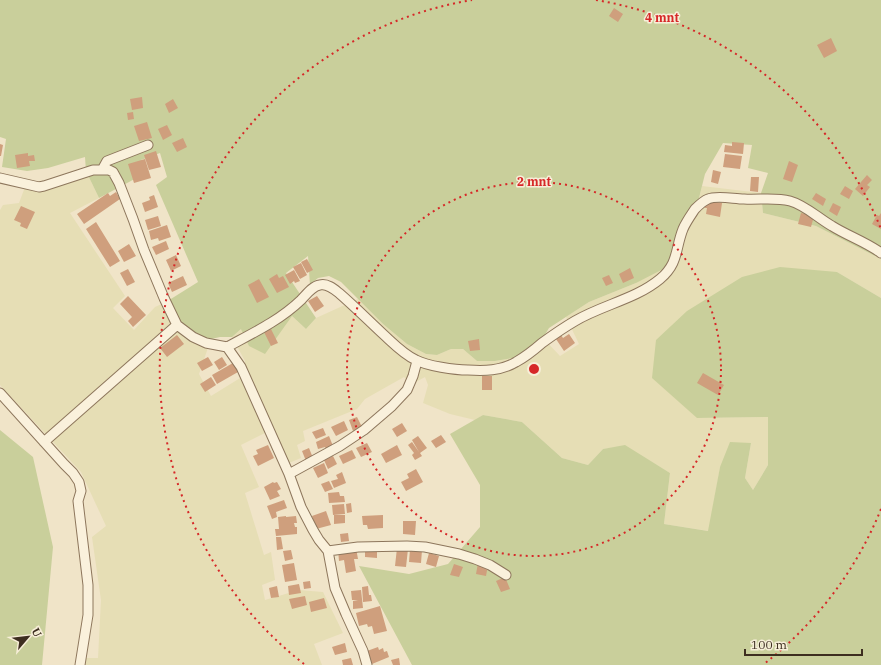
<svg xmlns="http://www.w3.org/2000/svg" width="881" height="665" font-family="'IBM Plex Serif',serif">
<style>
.farmland{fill:#e6deb5}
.green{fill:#c9cf9b}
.building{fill:#cf9f7d}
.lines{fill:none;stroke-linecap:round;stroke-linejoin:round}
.street-casing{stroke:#8d765c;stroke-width:11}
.street{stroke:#faf1dc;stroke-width:9}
.ring{fill:none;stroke:#d62828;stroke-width:2;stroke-dasharray:2 4}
.centre{fill:#d62828;stroke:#f7eed8;stroke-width:2}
.ring-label{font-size:12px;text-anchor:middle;font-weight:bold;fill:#d62828;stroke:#f7eed8;stroke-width:3;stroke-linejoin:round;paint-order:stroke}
</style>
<rect width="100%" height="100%" fill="#f0e4c8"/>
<!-- farmland -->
<path class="farmland" d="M86,171L99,198L70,213L125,296L113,308L134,330L155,307L166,302L173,316L180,320L189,332L203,338L211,339L199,374L211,396L245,375V361L232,337L241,329L292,316L306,329L316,318L358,299L383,324L407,344L426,354L437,355L451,349H463L477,361H495L513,358L543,338L560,356L579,344L566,317L589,302L636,283L698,202L702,186L761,193L763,213L816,226L875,256L881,257V298L837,272L697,418L768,417V465L753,490L745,478L751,443L720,467L709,531L664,524L670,473L625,446L603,449L588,465L562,458L522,422L483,415L475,420L450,414L423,403L428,385L425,377L412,384L404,377L365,399L357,409L303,431L305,441L297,445L301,458L289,463L269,431L241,445L259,487L245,493L264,555L271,552L275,580L262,585L265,600L299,590L323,592L343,633L314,644L322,665H80L82,658H98L101,600L92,537L106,526L81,472L0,385V210L3,205L19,203L25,187Z"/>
<!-- green -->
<path class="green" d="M0,0H881V257L875,256L816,226L763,213L761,193L768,173L748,168L752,145L723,143L705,174L698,202L669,266L636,283L589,302L549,328L543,338L532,349L513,358L495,361H477L463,349H451L437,355L426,354L407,344L383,324L341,282L329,276L318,278L310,285L308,256L286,273L316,318L306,329L292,316L265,354L249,346L241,329L232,337H220L211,339L203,338L189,332L180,320L173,316L166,302L198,282L156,185L167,177L160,153L141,160L144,174L99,198L86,171L85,157L48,168L27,171L2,167L6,139L0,137Z
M780,267L837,272L881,298V665H412L359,566L409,574L448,564L480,527V485L450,434L483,415L522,422L562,458L588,465L603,449L625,445L670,473L664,524L708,531L720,467L730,442L751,443L745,478L753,490L768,465V417L697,418L652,378L656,340L687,311L742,277Z
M0,430L33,457L53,547L42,665H0Z"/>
<!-- building -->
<path class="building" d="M614,8L623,14L618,22L609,16Z
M831,38L837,51L824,58L817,45Z
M142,97L143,108L132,110L130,99Z
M173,99L178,108L169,113L165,104Z
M133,112L134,119L128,120L127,113Z
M147,122L152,138L139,141L134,126Z
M167,125L172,135L163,140L158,129Z
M183,138L187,147L177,152L172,143Z
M732,142L744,143L743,154L724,152L725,145L732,146Z
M0,144L3,145L1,156H0Z
M156,151L161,167L149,170L144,155Z
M28,153V156L34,155L35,161H29L30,166L17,168L15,155Z
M725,154L742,156L740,169L723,167Z
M145,159L151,178L134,183L128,164Z
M789,161L798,165L792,182L783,179Z
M713,170L721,172L718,184L711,182Z
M867,175L872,180L867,185L870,187L863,196L855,189Z
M751,177H759L758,192L750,191Z
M845,186L853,191L849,199L840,194Z
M116,192L120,199L84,224L77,214L108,193L110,196Z
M816,193L826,199L823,206L812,199Z
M154,195L158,207L145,212L142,203L150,200L149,197Z
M706,201L722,203L720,217L706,214L707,208H705Z
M833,203L841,207L837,216L829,211Z
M21,206L35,212L27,229L20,226L21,223L14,220Z
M801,213L814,216L811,227L798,224Z
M881,213V229L872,224L877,215L879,216Z
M158,216L161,226L148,230L145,220Z
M96,222L120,261L110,267L86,229Z
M167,225L171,237L159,241L158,238L151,240L149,231Z
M166,241L169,249L156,255L152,247Z
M129,244L136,256L124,262L118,251Z
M176,255L181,266L171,271L166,260Z
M307,259L313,270L307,273L301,262Z
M301,263L307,275L300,279L293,267Z
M630,268L634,278L623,283L619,274Z
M128,269L135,282L127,286L120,273Z
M294,270L300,281L295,283L294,281L290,284L285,275Z
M277,274L279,278L283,276L289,287L277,293L269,279Z
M609,275L613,283L606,286L602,278Z
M183,276L187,285L172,292L168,283Z
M259,279L269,297L257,303L248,285Z
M128,296L146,315L133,327L128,321L132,317L120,304Z
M317,296L324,306L315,312L308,301Z
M271,329L278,343L271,346L264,332Z
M559,332L563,338L569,334L575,343L564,351L554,336Z
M177,335L184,344L167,357L160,348Z
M479,339L480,350L470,351L468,341Z
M208,357L213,365L202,371L197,363Z
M222,357L227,365L219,370L214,362Z
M233,363L238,372L217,384L212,375Z
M703,373L724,385L718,395L697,383Z
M482,376H492V390H482Z
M211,377L216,385L205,392L200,384Z
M357,417L362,427L353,431L349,420Z
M344,421L348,430L336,436L331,427Z
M402,423L407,431L397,437L392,429Z
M323,428L326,435L316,439L312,432Z
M441,435L446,442L436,448L431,441Z
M329,436L333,446L326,449L325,447L318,449L316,442Z
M418,436L427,448L420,453L422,456L415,460L412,455L414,453L408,445L412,442L419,452L412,440Z
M367,443L372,452L361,457L356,448Z
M268,445L274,458L258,466L253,456L258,454L256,450Z
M397,445L402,455L386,463L381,454Z
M309,448L313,458L306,461L302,451Z
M352,450L356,458L343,464L339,456Z
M333,456L337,464L328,469L324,460Z
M324,463L328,473L318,478L313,468Z
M416,469L423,482L406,491L401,482L409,478L407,474Z
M342,472L346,483L334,488L331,481L338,479L336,475Z
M329,481L333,489L325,492L321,484Z
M273,482L274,483L277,482L281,489L277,491L280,496L270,500L264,487Z
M339,492L340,496H344L345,502L329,503L328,493Z
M284,500L287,508L276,512L277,517L272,519L267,506Z
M351,503L352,512L347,513L346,504Z
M344,504L345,514L333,515L332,505Z
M326,511L331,525L316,529L312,516Z
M334,515H345V523L334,524Z
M383,515V528L368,529L367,525H363L362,516Z
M286,516V517L296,516L297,523H294L295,527H297V534L276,536L275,529H279L278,517Z
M403,521H416L415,535L403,534Z
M348,533L349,541L341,542L340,534Z
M276,537H281L283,549L277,550Z
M356,548L358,559H354L356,571L346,573L344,560L339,561L338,550Z
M397,548L408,549L406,567L395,566Z
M410,549L422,550L421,563L409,562Z
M291,550L293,559L285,561L283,551Z
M365,550H377V558L365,557Z
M429,553L439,556L436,567L426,564Z
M294,563L297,580L285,582L282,565Z
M478,563L488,565L486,576L476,574Z
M454,564L463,567L459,577L450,575Z
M505,577L510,589L501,592L496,581Z
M310,581L311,588L304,589L303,582Z
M299,584L301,593L289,595L288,586Z
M277,586L279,597L271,598L269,588Z
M368,586L369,595H371L372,601L363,602L362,587Z
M361,590L363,608L353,609V601L358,600H352L351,591Z
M305,596L307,605L292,609L289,599Z
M324,598L327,608L311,612L309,602Z
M380,606L387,631L374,634L372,626L368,627L367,624L359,626L356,613Z
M345,643L347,652L335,655L332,647Z
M378,647L379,650L383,648L384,652L387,651L389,657L372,664L367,651Z
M351,658L353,665H343L342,660Z
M399,658L400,665H393L391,660Z"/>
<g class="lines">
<!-- street casing -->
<g class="street-casing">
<path id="street" d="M102,170L107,161L148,145
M0,178L39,187L44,186L93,170H109L113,172L119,183L133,219L144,250L164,298L177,325L193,337L206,343L227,347L241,367L289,474L301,507L313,530L319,540L328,551L335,588L346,614L363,651L367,665
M227,347C253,333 279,321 301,300C306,295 312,286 320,285C327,283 334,289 339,293C354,306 368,320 383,334C393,343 403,354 416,360C427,366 455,370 468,370C484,371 501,371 516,362C525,357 534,350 542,343C553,335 563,328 575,321C602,305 636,299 660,279C679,263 675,249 683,229C686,222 691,215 695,209C699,205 703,201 708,199C717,195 734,199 744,199C759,200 775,197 790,201C805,205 818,218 832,226C848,236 866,242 881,253
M0,393L64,464L73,473L79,482L81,491L78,501L88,585V615L80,665
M44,442L177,325
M289,474L340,446L364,430L392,406L407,390L413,376L417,361
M328,551L358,547L407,546L425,547L459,554L475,559L490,565L506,575"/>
</g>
<!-- street -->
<use href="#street" class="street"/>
</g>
<!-- distance rings -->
<g class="ring">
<circle cx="534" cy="369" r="187"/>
<path d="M881 509A374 374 0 0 1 764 664M304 664A374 374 0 0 1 472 0M596 0A374 374 0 0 1 881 229"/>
</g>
<circle cx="534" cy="369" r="6" class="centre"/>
<g class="ring-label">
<text x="662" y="22">4 mnt</text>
<text x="534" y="186">2 mnt</text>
</g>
<!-- north arrow -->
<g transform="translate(28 637) rotate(62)" stroke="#f7eed8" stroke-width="3" paint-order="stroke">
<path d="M0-3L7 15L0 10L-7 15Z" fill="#3d2e20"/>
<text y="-6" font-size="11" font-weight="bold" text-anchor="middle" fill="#3d2e20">U</text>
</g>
<!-- scale -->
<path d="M745 649v6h117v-6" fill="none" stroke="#3d2e20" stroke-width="2"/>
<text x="751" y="649" font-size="12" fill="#3d2e20" stroke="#f7eed8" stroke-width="3" paint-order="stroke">100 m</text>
</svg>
